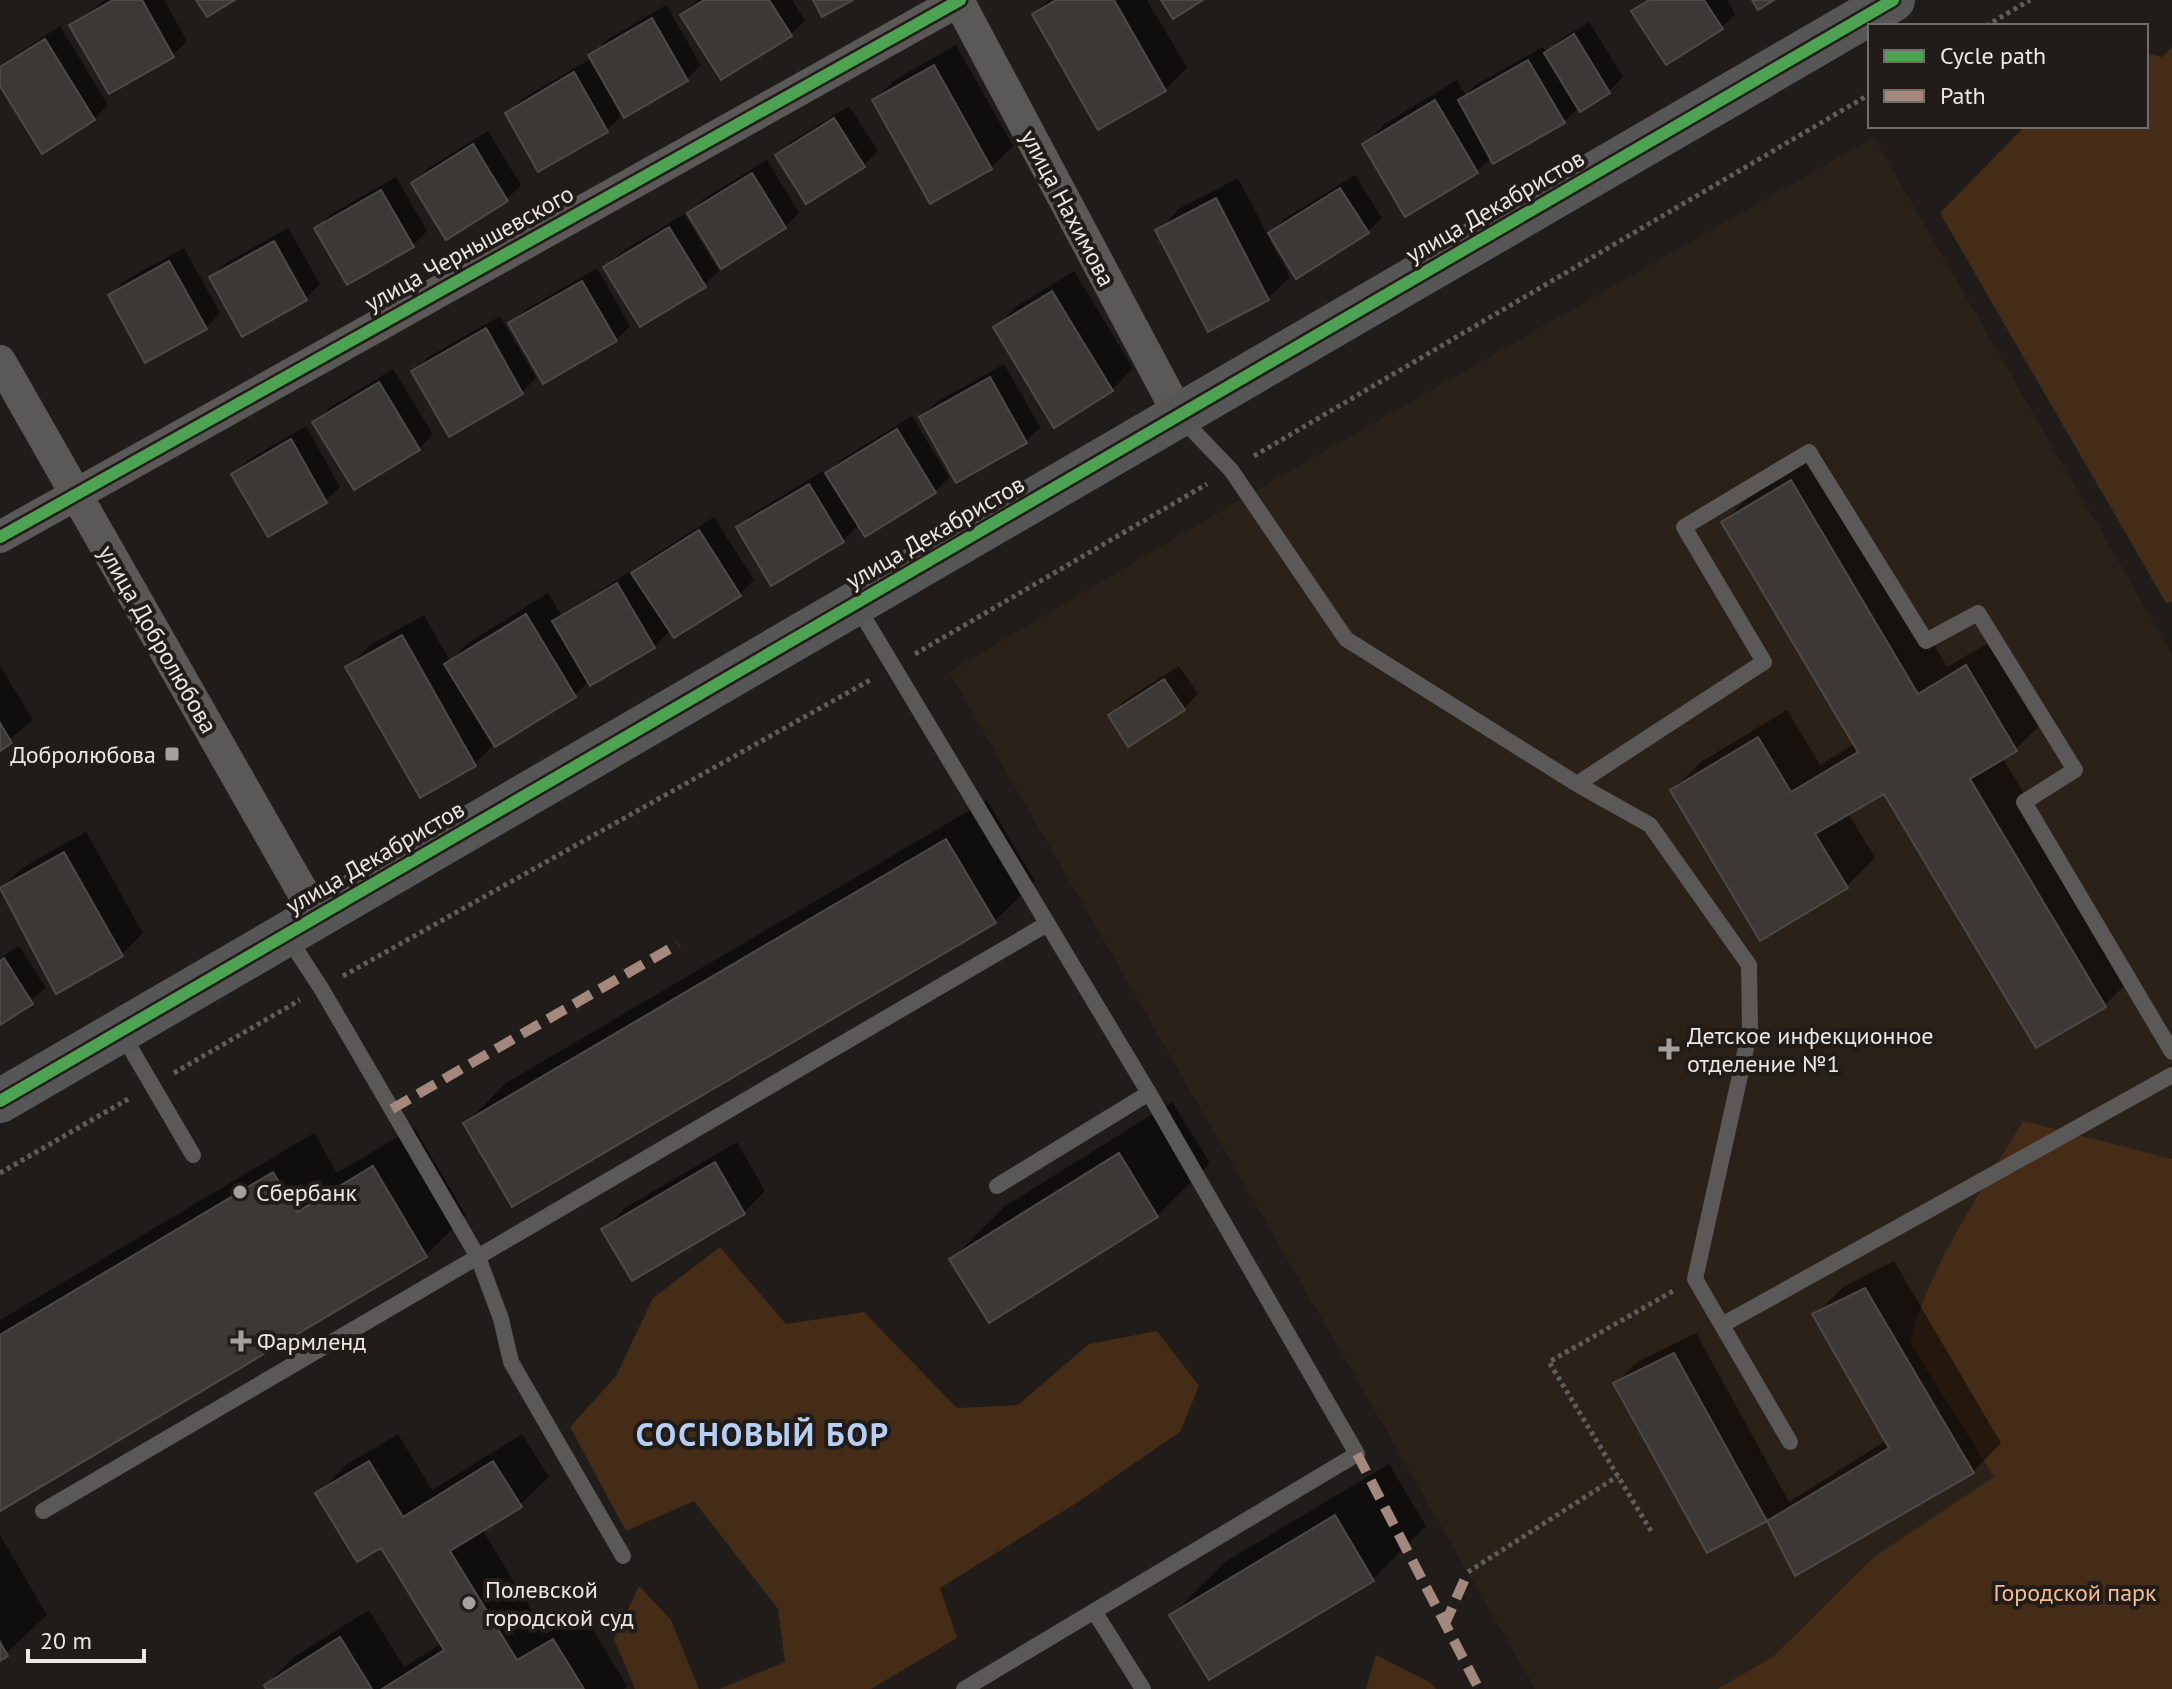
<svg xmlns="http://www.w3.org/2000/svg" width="2172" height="1689" font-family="'PT Sans',sans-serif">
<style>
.built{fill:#2a2119}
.green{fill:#442c17}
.shadow{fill:#0007}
.building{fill:#3b3836;stroke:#4c4a47;stroke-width:2}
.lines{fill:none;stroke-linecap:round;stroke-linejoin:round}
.path{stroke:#605d5b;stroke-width:5;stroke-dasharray:4 4;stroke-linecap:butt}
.lane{stroke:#5b5958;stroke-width:16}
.street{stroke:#5b5958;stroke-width:32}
.secondary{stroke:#565656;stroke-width:44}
.quiet{stroke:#a5887d;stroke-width:10;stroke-dasharray:20 10;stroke-linecap:butt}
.cycleway-casing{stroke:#211c17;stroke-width:17}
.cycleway{stroke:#4ca352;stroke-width:12}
.poi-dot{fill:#a3a09d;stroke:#211c17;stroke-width:3}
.labels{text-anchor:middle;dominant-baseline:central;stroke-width:8;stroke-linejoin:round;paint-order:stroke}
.street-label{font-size:24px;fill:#eae7e4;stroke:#211c17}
.poi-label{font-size:24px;fill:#eae7e4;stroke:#211c17;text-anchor:start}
.park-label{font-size:24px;fill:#f3be91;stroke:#211c17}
.district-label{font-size:32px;font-weight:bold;letter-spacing:2px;fill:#b7cef5;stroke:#211c17}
</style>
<rect width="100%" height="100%" fill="#1f1c19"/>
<!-- built -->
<path class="built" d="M1874,137L2172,654V1426L1717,1689H1535L949,672L1246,496Z"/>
<!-- green -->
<path class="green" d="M2172,47V602L2166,603L1940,213L2025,126H2146V53L2162,57Z
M2023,1121L2172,1159V1689H1717L1774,1656L1874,1557L1994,1477L1910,1343C1926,1270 1985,1186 2023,1121Z
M720,1247L786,1324L864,1312L957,1408L1018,1405L1089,1344L1157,1331L1199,1386L1180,1432L1078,1502L940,1588L957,1638L871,1689H719L785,1662L778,1609L694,1501L626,1531L570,1427L616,1376L653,1298Z
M639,1586L671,1620L699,1689H635L614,1639Z
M1376,1655L1431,1683L1436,1689H1366Z"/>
<!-- shadow -->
<path class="shadow" d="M105,0H164L187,41L173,55L72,25Z
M698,0H792L805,21L790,35L682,15Z
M1048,0H1147L1187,68L1165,90L1034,14Z
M1645,0L1647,3L1652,0H1727L1735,14L1721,28L1634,11Z
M666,5L701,65L687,79L624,113L607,130L507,113L522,99L592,58L605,41Z
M1589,22L1623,77L1609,91L1580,109L1579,107L1564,122L1492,157L1477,171L1364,145L1386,123L1457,80L1466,95L1474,86L1543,47L1547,53L1561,39Z
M60,26L108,105L94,119L0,82V67L9,59Z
M956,45L1013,146L991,168L874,100L896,79Z
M849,106L878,151L864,165L778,155L792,141Z
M488,131L521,185L507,199L413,183L427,169Z
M767,160L799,213L785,227L689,214L703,199Z
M1355,175L1382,218L1367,232L1270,240L1290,277L1268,298L1158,231L1179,209L1238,178L1268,236L1284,219Z
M396,177L427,231L413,245L348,283L317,229L331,214Z
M684,214L719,271L704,285L606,268L620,253Z
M288,228L320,284L306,298L211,277L226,263Z
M184,248L220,313L206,328L110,295L124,281Z
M597,268L630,326L616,340L511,324L525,310Z
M1074,271L1133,368L1112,390L995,328L1017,306Z
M500,316L536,378L522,392L414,372L428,357Z
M1004,364L1040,427L1026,441L921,418L935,403Z
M393,369L433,434L419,449L315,423L329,408Z
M912,416L949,477L935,492L859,524L843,541L738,528L752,514L823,471L826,475L842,459Z
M306,426L340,487L325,501L234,474L248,460Z
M1820,453L1947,667L1995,639L2044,721L2016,749L2002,757L2133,977L2105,1005L1884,791L1848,813L1875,858L1847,886L1672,790L1701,762L1787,710L1820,765L1855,744L1723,522L1752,494Z
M714,517L754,580L740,594L671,630L654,647L589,681L575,695L495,743L475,764L348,668L369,646L424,615L450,661L468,643L548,593L561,615L631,571L633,574L648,559Z
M0,666L33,720L0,748Z
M1179,666L1198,694L1183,709L1110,716L1124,701Z
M987,800L1035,881L995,921L466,1123L506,1083Z
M86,832L143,933L122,954L57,991L0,890L22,868Z
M19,946L46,988L0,1023V958Z
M1172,1102L1210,1163L1157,1216L952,1259L1005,1206Z
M414,1127L466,1215L426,1255L0,1509V1320L314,1133L337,1173Z
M737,1142L765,1191L744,1212L604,1229L625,1208Z
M1894,1261L2001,1443L1973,1472L1796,1574L1767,1518L1615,1384L1637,1362L1696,1333L1789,1502L1887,1440L1815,1315L1843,1287Z
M398,1434L432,1490L522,1434L549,1477L520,1505L482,1529L546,1634L582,1612L627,1686L624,1689H269L266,1685L294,1657L369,1610L404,1667L442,1643L381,1545L318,1494L346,1465Z
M1389,1464L1426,1526L1373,1579L1210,1677L1172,1615L1225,1562Z
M0,1535L47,1615L0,1659Z"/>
<!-- building -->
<path class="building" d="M113,0H142L174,57L109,94L69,25Z
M196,0H235L207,17Z
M704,0H769L792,36L721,80L680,15Z
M813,0H853L822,17Z
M1056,0H1114L1166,91L1098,130L1032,14Z
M1161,0H1203L1173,19Z
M1649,0H1704L1723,29L1666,65L1631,11Z
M1752,0H1774L1758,10Z
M652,18L688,81L624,118L588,55Z
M1574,34L1610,93L1580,112L1544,53Z
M45,39L95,120L42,154L0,86V67Z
M1528,60L1565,123L1493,164L1458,100Z
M934,65L992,169L930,204L872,100Z
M574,72L608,132L538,172L505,113Z
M1435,100L1478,173L1405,217L1362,144Z
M834,118L865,167L806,204L775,155Z
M473,144L508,201L446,240L411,183Z
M752,173L786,228L721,269L687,213Z
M1340,188L1369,233L1296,279L1268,233Z
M381,190L414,247L347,285L314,228Z
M1216,198L1269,300L1208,332L1155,230Z
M669,227L706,287L640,327L603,267Z
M274,241L307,300L242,337L209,277Z
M169,261L207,329L145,363L108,295Z
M582,281L617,341L543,384L508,323Z
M1052,291L1113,391L1054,428L993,327Z
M486,328L523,394L449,437L411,371Z
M990,377L1027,443L956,483L919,417Z
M379,382L420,450L354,490L312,422Z
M897,429L936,493L865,537L825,473Z
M291,439L327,503L268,537L231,474Z
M1791,480L1918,694L1966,665L2017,751L1970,779L2106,1007L2036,1048L1884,794L1815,834L1848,888L1760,941L1670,790L1758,737L1791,792L1858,752L1721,522Z
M809,484L844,542L771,586L736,527Z
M699,530L741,596L674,638L631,573Z
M617,583L655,648L590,686L552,621Z
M526,614L576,697L495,747L444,664Z
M402,635L476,766L420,798L345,667Z
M1164,679L1185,710L1128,747L1108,715Z
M0,723L12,743L0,751Z
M946,839L996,923L512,1207L463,1123Z
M64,852L123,956L56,994L0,888Z
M4,958L33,1004L0,1025V961Z
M1119,1153L1158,1217L989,1323L949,1259Z
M715,1162L745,1214L632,1281L601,1229Z
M373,1166L427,1257L0,1511V1335L273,1172L297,1212Z
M1865,1288L1974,1473L1795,1576L1767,1521L1889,1448L1812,1314Z
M1674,1353L1767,1521L1707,1553L1613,1383Z
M369,1461L403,1517L493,1461L522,1507L450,1551L517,1660L553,1639L584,1689H382L444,1650L381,1548L357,1562L315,1493Z
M1335,1515L1374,1581L1209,1680L1169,1615Z
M340,1637L372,1689H266L264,1685Z
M0,1642L8,1656L0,1661Z"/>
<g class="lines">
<!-- path -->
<path class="path" d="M1986,26L2030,0
M1254,456L1870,94
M915,654L1207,484
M343,976L872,679
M174,1073L300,1000
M0,1173L130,1098
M1651,1531L1549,1362L1673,1291
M1468,1572L1618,1476"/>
<!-- lane -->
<path class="lane" d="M1180,417L1231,470L1346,639L1577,784L1650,825L1749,965L1750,1030L1695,1279L1790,1442
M857,606L1149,1093L1357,1454L964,1689
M1577,784L1764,662L1684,527L1809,452L1926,641L1978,613L2075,770L2024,802L2172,1052
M287,936L321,988L478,1257L501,1319L511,1362L623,1556
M121,1032L193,1155
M997,1186L1149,1093
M1722,1325L2172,1075
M43,1511L1047,924
M1094,1611L1143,1689"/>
<!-- street -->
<path class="street" d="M958,0L1179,415
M0,361L317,917
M0,537L960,0"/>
<!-- secondary -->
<path class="secondary" d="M0,1101L1893,0"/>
<!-- quiet -->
<path class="quiet" d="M392,1109L678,944
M1357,1454L1479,1689
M1444,1626L1468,1572"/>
<!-- cycleway casing -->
<g class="cycleway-casing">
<path id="cycleway" d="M0,537L960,0
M0,1101L1893,0"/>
</g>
<!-- cycleway -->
<use href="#cycleway" class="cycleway"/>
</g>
<!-- markers -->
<g class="poi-dot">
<rect x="164" y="746" width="16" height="16" rx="4"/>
<path d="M1665 1037h8v8h8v8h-8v8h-8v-8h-8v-8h8z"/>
<circle cx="240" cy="1192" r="8"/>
<path d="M237 1329h8v8h8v8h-8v8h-8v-8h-8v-8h8z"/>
<circle cx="469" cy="1603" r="8"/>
</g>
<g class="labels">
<!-- street labels -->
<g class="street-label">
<text transform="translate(1495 206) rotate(-30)">улица Декабристов</text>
<text transform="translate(1068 208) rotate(62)">улица Нахимова</text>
<text transform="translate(469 248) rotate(-29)">улица Чернышевского</text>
<text transform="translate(935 532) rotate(-30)">улица Декабристов</text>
<text transform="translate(158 639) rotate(60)">улица Добролюбова</text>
<text transform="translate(375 857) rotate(-30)">улица Декабристов</text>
</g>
<!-- poi labels -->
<g class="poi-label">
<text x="156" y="754" text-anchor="end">Добролюбова</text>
<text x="1687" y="1035">Детское инфекционное<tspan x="1687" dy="28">отделение №1</tspan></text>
<text x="256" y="1192">Сбербанк</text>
<text x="257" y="1341">Фармленд</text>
<text x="485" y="1589">Полевской<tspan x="485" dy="28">городской суд</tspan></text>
</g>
<!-- park labels -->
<g class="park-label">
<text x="2075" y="1592">Городской парк</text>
</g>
<!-- district labels -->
<g class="district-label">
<text x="763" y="1434">СОСНОВЫЙ БОР</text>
</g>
</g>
<!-- legend -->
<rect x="1868" y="24" width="280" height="104" fill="#211c17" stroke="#716d69" stroke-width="2"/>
<rect x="1884" y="50" width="40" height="12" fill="#4ca352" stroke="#716d69" stroke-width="2"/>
<text x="1940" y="64" font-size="24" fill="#eae7e4">Cycle path</text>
<rect x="1884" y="90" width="40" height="12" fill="#a5887d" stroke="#716d69" stroke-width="2"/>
<text x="1940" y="104" font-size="24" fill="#eae7e4">Path</text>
<!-- scale -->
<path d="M28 1649v12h116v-12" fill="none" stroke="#eae7e4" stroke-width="4"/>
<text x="40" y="1649" font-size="24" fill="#eae7e4" stroke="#211c17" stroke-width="6" paint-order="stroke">20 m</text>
</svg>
